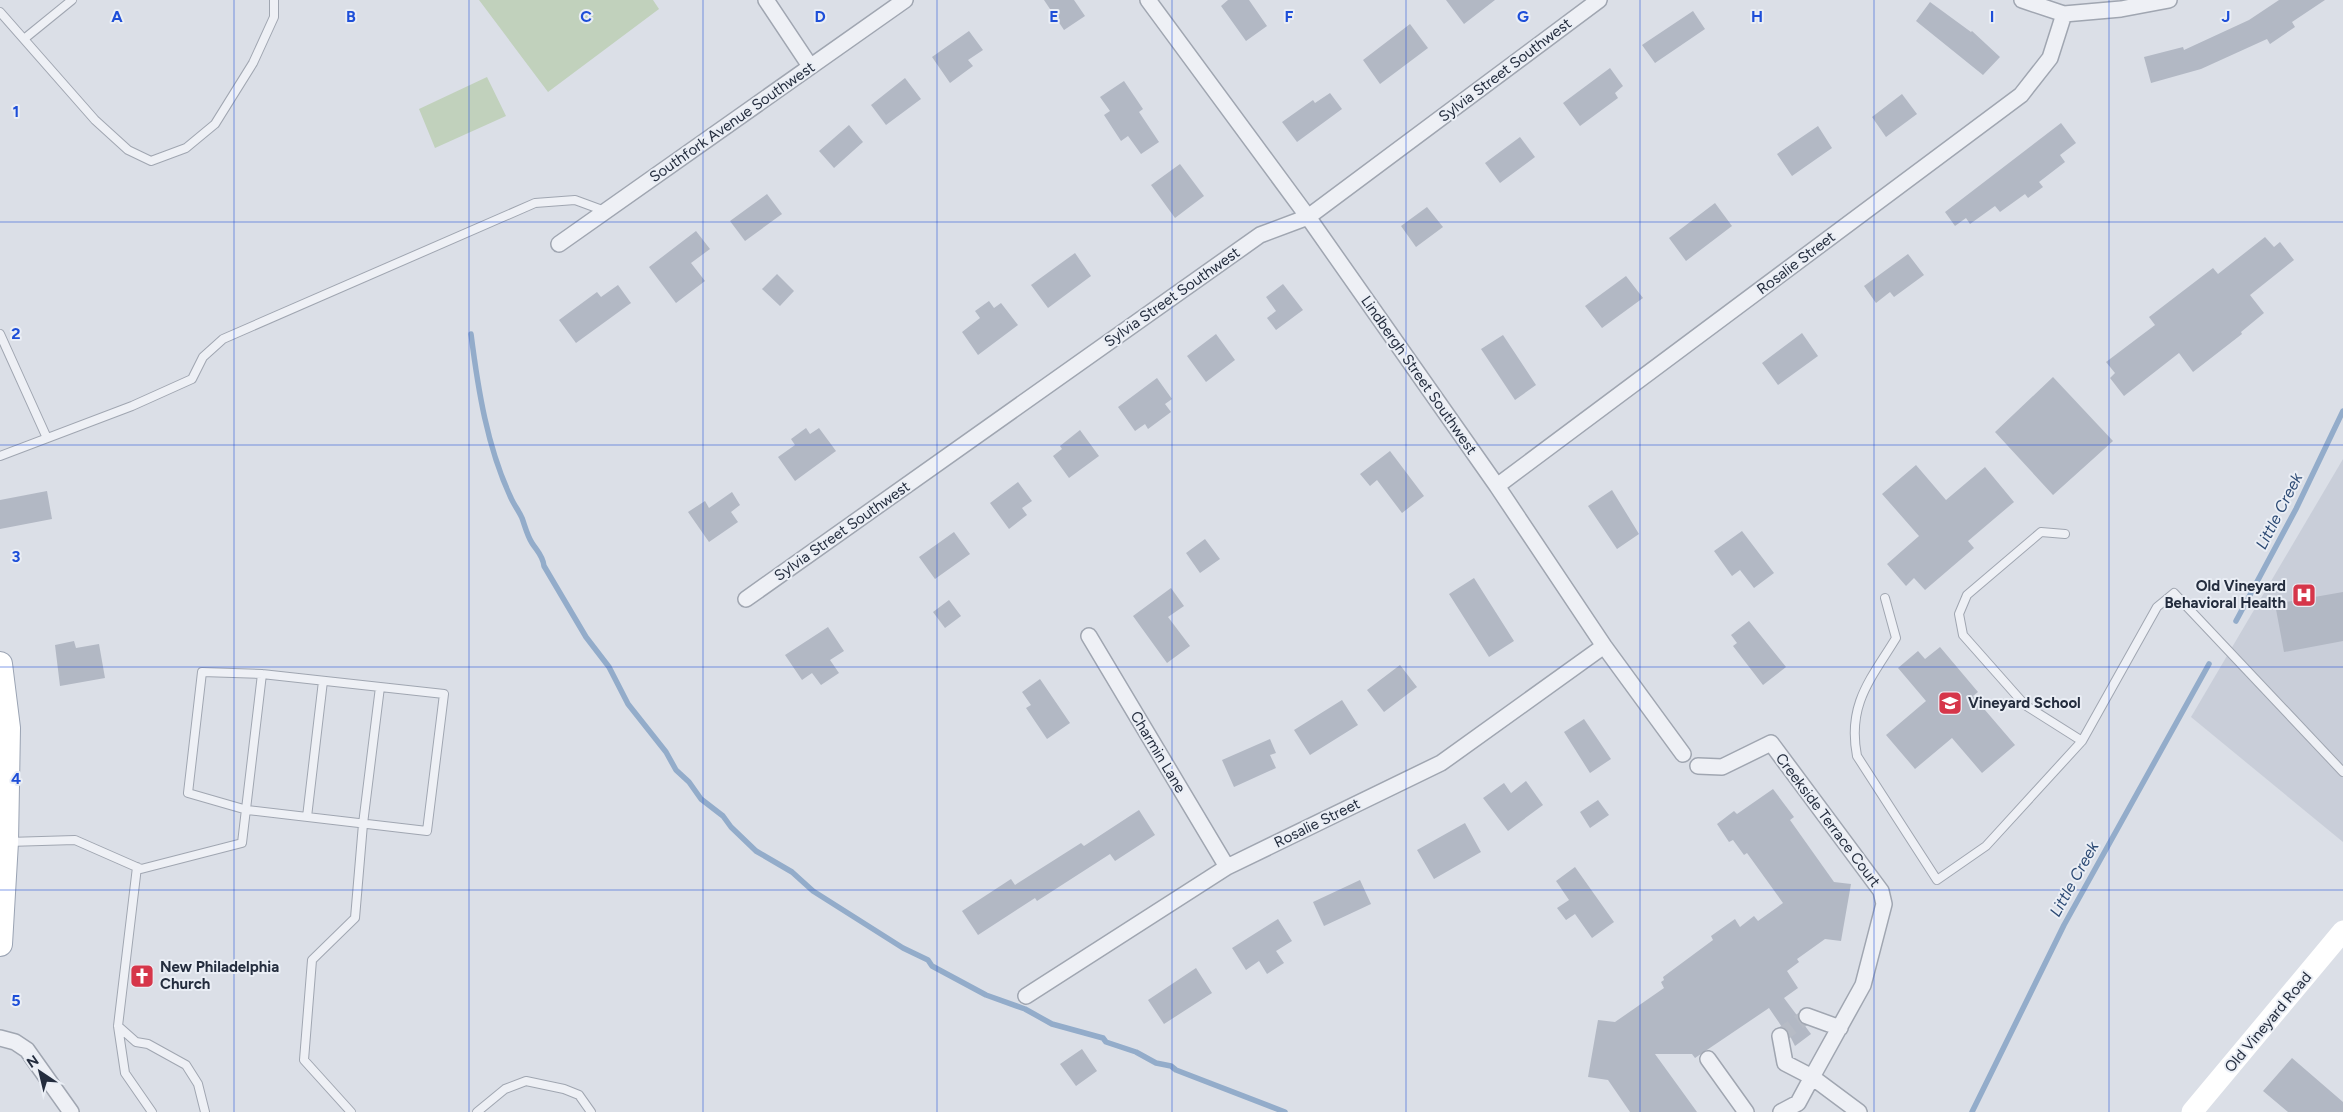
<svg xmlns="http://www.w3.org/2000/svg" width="2343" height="1112" font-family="Figtree,sans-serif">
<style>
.built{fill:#c9ced9}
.garden{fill:#c1d1bc}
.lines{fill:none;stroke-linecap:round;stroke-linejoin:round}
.stream{stroke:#93acca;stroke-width:5.5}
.building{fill:#b2b8c4}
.street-tunnel{stroke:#b6bbc5;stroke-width:15;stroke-dasharray:15 8;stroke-linecap:butt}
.lane-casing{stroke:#a0a6b1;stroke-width:10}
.street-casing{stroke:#a0a6b1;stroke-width:18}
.primary-casing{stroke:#9aa3b3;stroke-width:26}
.lane{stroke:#eef0f5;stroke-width:8}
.street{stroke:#eef0f5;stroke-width:15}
.secondary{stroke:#fff;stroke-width:21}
.primary{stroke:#fff;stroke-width:24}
.grid{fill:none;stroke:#1d4ed8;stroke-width:1;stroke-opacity:0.55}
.labels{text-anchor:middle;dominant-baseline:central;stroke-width:4;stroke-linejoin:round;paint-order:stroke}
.street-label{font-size:15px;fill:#242d3e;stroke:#eaeef5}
.poi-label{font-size:15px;font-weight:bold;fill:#242d3e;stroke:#eaeef5;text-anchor:start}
.water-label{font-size:16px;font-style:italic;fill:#2c4a74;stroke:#eaeef5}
.grid-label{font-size:16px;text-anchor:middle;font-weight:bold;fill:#1d4ed8;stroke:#eaeef5;stroke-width:4;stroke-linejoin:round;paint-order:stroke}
</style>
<rect width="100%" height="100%" fill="#dbdfe7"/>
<!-- built -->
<path class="built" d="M2343,459V842L2191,717Z"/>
<!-- garden -->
<path class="garden" d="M479,0H653L659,9L548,92Z
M487,77L506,116L435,148L419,109Z"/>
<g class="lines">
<!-- stream -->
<path class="stream" d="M471,334C478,389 487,447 511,498C514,505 519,511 522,518C525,526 527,535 532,543C537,551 543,556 544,566L586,637L609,667L628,704L666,752L676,770L689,782L701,799L723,816L731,827L756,851L792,872L813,891L903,948L928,960L932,966L986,995L1025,1009L1052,1024L1103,1038L1106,1042L1136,1052L1156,1063L1171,1066L1176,1070L1285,1112
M2236,621L2296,509L2343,411
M1972,1112L2064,925L2209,664"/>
</g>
<!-- building -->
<path class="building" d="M1044,0H1074L1085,16L1064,30Z
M1228,0H1249L1267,26L1246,41L1221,6Z
M1446,0H1495L1464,24Z
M2279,0H2325L2292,22L2295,27L2270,44L2267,39L2201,69L2151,83L2144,57L2183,47L2184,50L2249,20Z
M1930,2L1971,32L1972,31L2000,57L1983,75L1916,21Z
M1693,11L1705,29L1655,63L1642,45Z
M1410,24L1428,48L1380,84L1363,60Z
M969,31L983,50L968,60L973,66L950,83L932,57Z
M1610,68L1623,86L1615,93L1618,98L1580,126L1563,103Z
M905,78L921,99L886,125L871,105Z
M1124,81L1143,109L1139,112L1159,142L1141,154L1128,136L1121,141L1104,115L1110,111L1100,97Z
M1330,93L1342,109L1297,142L1282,122L1313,100L1315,103Z
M1902,94L1917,114L1886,137L1872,117Z
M2061,123L2076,143L2060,155L2065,162L2039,182L2043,187L2028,198L2025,194L2000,212L1995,206L1970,224L1966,218L1955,226L1945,212Z
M849,125L863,142L834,168L819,151Z
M1818,126L1832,148L1792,176L1777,154Z
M1520,137L1535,157L1500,183L1485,163Z
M1180,164L1204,196L1175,218L1151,185Z
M767,194L782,214L745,241L730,221Z
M1715,203L1732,226L1686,261L1669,238Z
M1427,207L1443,227L1416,247L1401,226Z
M696,231L710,249L691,263L705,281L676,303L649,267Z
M2265,237L2274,247L2280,242L2294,260L2250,295L2264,313L2241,332L2242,334L2193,372L2179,353L2124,396L2110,378L2115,373L2106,362L2155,325L2149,317L2213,268L2218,274Z
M1075,253L1091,276L1048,308L1031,285Z
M1908,254L1924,275L1894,297L1890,292L1876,303L1864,286Z
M777,274L794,291L780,306L762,289Z
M1626,276L1643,298L1602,328L1585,306Z
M1283,284L1303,310L1276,330L1267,318L1276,311L1266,297Z
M618,285L631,303L576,343L559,320L597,292L601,297Z
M989,301L994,308L1001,303L1018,325L978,355L962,332L980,318L975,311Z
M1802,333L1818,356L1778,385L1762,363Z
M1216,334L1235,360L1206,382L1187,356Z
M1503,335L1536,385L1515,400L1481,349Z
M2053,377L2113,441L2053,495L1995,432Z
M1157,378L1172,399L1165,404L1171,412L1148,429L1145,424L1135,431L1118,407Z
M806,428L810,434L819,428L836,451L795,481L778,457L795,445L791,439Z
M1080,430L1099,456L1069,478L1053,456L1062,449L1060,446Z
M1390,451L1424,496L1402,513L1377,480L1370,486L1360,474Z
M1916,465L1946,500L1985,467L2014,502L1968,541L1974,548L1925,590L1914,578L1906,586L1887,564L1919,536L1882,494Z
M1018,482L1032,501L1022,508L1027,515L1009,529L990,503Z
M1612,490L1639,534L1617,549L1588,506Z
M47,491L52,519L0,529V500Z
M732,492L740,505L731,512L738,522L709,542L688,512L705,501L709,508Z
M1742,531L1774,573L1754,588L1740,570L1732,576L1714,551Z
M954,532L970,554L935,579L919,557Z
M1205,539L1220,559L1200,573L1186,553Z
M1474,578L1514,641L1489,657L1449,594Z
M1171,588L1184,606L1168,617L1190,646L1167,663L1133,616Z
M2343,592V641L2284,652L2275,604Z
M949,600L961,616L945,628L933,612Z
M1749,621L1786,667L1763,685L1733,646L1737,643L1731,635Z
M828,627L844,651L830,660L839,673L821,685L812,673L802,680L785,655Z
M74,641L76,648L99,644L105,678L60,686L55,645Z
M1940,647L1978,692L1973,696L2015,745L1982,773L1952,738L1915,769L1886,735L1926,701L1898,668L1918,651L1925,659Z
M1400,665L1417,687L1384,712L1367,690Z
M1040,679L1070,723L1047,739L1026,708L1031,705L1022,692Z
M1342,700L1358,725L1310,755L1294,730Z
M1584,719L1611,759L1590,773L1564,732Z
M1270,739L1276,753L1270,755L1276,768L1234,787L1222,760Z
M1526,781L1543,805L1508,831L1483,798L1504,783L1511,793Z
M1773,789L1794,817L1790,820L1834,882L1851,884L1841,941L1825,939L1797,959L1799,962L1787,971L1798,988L1784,998L1811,1034L1795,1046L1787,1030L1782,1027L1769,1008L1695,1058L1692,1054H1655L1697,1112H1630L1608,1080L1588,1077L1598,1020L1615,1022L1664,988L1661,982L1664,980L1663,977L1713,940L1711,936L1735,919L1740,927L1754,916L1758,921L1783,903L1747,853L1744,855L1733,840L1729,842L1717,824L1734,811L1737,814Z
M1598,800L1609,815L1590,828L1580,812Z
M1139,810L1155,835L1115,861L1110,854L1037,901L1035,898L978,935L962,911L1011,879L1015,885L1081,843L1084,846Z
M1465,823L1481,852L1434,879L1417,850Z
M1575,867L1614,922L1592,938L1575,914L1566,920L1557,908L1569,900L1556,881Z
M1360,880L1371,904L1324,926L1313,902Z
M1278,919L1292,941L1276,951L1284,963L1267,974L1259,961L1246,970L1232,948Z
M1196,968L1212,993L1164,1024L1148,1000Z
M1082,1049L1097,1071L1076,1086L1060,1064Z
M2292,1058L2343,1102V1112H2288L2263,1091Z"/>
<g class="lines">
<!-- street-tunnel -->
<path class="street-tunnel" d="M1780,1036L1807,1016"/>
<!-- lane casing -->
<g class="lane-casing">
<path id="lane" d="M0,12L95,120L128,150L151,161L186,148L215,124L253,63L274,17V0
M24,39L72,0
M0,334L47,438
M0,456L132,406L192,379L203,357L223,339L535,203L575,200L605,211
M2065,534L2041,532L1967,595L1959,614L1963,635L2025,705L2082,741
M1885,598L1896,638C1871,679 1847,704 1857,756L1937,880L1986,846L2082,741L2157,607L2174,593L2343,772
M307,817L323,681
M8,842L75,840L141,869L242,843L262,674L202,672L188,793L247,810L427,831L444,694L262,674
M137,867L118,1026L125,1073L152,1112
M118,1026L136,1042L148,1044L186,1065L198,1084L205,1112
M351,1112L304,1060L312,960L355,918L363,824L380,687
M477,1112L505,1089L526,1081L564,1089L579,1095L591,1112"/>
</g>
<!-- street casing -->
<g class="street-casing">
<path id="street" d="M766,0L810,66
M1148,0L1308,217L1497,486L1604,646L1683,754
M2022,0L2064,14L2121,9L2169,0
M559,244L905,0
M1497,486L2021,95L2050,58L2064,14
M746,599L1260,235L1308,217L1599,0
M1089,636L1227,867
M1698,766L1722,767L1771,743L1881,891L1884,904L1863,985L1812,1077L1859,1112
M1026,996L1227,867L1441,763L1604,646
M1807,1016L1840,1028
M1780,1036L1785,1063L1812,1077L1798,1103L1781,1112
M0,1038L15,1042L27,1050L71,1112
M1708,1059L1746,1112"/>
</g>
<!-- primary casing -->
<g class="primary-casing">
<path id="primary" d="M0,664L8,728L6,842L0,944"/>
</g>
<!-- lane -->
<use href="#lane" class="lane"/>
<!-- street -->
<use href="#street" class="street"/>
<!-- secondary -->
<path class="secondary" d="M2192,1112L2343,931"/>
<!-- primary -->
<use href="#primary" class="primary"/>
</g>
<!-- grid -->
<path class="grid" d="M234,0V1112M469,0V1112M703,0V1112M937,0V1112M1172,0V1112M1406,0V1112M1640,0V1112M1874,0V1112M2109,0V1112M0,222H2343M0,445H2343M0,667H2343M0,890H2343"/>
<!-- icons -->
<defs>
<g id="hospital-square" transform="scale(1.25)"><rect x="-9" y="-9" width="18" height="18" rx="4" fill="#d6364a" stroke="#eaeef5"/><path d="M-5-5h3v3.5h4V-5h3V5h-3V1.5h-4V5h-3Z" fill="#fff"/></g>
<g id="school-square" transform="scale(1.25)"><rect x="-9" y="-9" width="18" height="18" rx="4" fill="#d6364a" stroke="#eaeef5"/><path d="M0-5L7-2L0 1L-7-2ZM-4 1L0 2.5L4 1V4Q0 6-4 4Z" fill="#fff"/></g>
<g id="church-square" transform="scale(1.25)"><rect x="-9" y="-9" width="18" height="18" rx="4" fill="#d6364a" stroke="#eaeef5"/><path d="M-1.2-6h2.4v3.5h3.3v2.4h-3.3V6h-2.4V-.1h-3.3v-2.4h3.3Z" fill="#fff"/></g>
</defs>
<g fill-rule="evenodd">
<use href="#hospital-square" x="2304" y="595"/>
<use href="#school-square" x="1950" y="703"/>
<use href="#church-square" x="142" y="976"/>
</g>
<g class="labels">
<!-- street labels -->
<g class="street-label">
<text transform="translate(1505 70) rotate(-37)">Sylvia Street Southwest</text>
<text transform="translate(732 122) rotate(-35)">Southfork Avenue Southwest</text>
<text transform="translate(1796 263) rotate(-37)">Rosalie Street</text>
<text transform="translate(1172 297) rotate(-35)">Sylvia Street Southwest</text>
<text transform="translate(1419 375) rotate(55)">Lindbergh Street Southwest</text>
<text transform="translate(842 531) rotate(-35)">Sylvia Street Southwest</text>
<text transform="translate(1158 752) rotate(59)">Charmin Lane</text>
<text transform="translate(1828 820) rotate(53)">Creekside Terrace Court</text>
<text transform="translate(1317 823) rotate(-26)">Rosalie Street</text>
<text transform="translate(2268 1022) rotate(-50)">Old Vineyard Road</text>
</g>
<!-- poi labels -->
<g class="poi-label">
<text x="2286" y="586" text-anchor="end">Old Vineyard<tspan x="2286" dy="17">Behavioral Health</tspan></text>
<text x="1968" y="703">Vineyard School</text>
<text x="160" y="967">New Philadelphia<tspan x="160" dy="17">Church</tspan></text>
</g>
<!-- water labels -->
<g class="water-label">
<text transform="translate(2279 511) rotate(-63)">Little Creek</text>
<text transform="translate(2074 879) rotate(-61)">Little Creek</text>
</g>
</g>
<g class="grid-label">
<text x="117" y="22">A</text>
<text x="351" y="22">B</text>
<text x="586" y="22">C</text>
<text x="820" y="22">D</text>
<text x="1054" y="22">E</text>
<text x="1289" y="22">F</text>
<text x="1523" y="22">G</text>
<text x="1757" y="22">H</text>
<text x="1992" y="22">I</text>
<text x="2226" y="22">J</text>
<text x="16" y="117">1</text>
<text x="16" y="339">2</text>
<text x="16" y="562">3</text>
<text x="16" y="784">4</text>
<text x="16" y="1006">5</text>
</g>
<!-- north arrow -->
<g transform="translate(40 1072) rotate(325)" stroke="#eaeef5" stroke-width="4" paint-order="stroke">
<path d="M0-4L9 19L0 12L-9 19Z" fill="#242d3e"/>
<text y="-8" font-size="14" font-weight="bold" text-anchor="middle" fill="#242d3e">N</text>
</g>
</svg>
